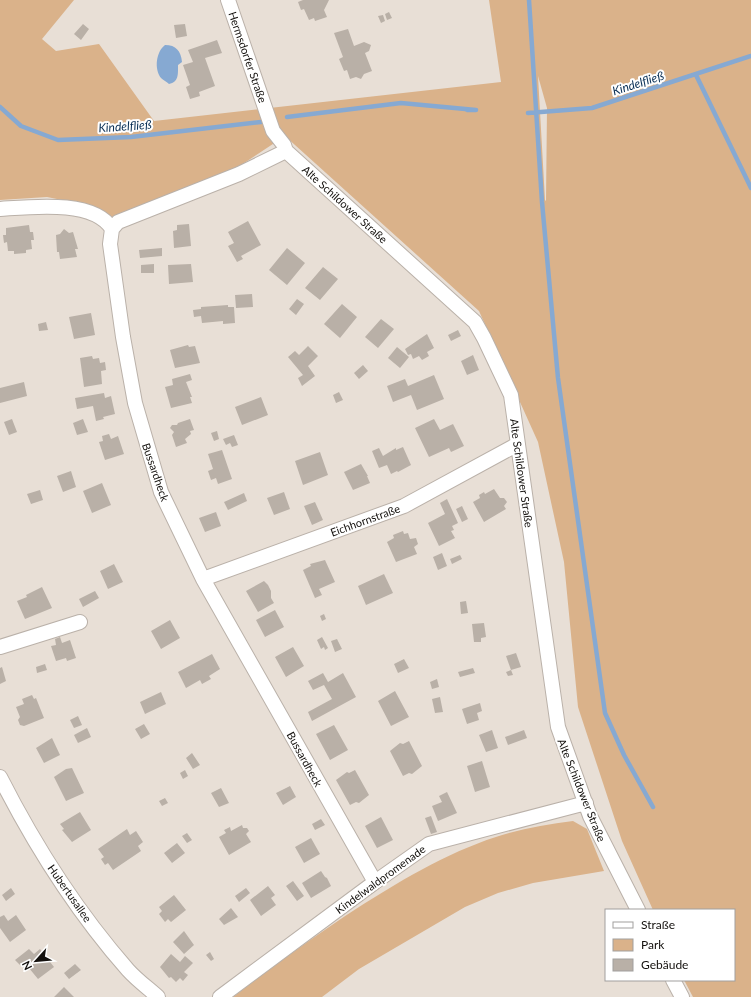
<svg xmlns="http://www.w3.org/2000/svg" width="751" height="997" font-family="Lato,sans-serif">
<style>
.green{fill:#dab28a;fill-rule:evenodd}
.water{fill:#86a9d2}
.lines{fill:none;stroke-linecap:round;stroke-linejoin:round}
.stream{stroke:#86a9d2;stroke-width:4.5}
.building{fill:#b9b0a7}
.minor-casing{stroke:#bab1a9;stroke-width:16}
.minor{stroke:#fff;stroke-width:14}
.labels{text-anchor:middle;dominant-baseline:central;stroke-width:4;stroke-linejoin:round;paint-order:stroke}
.street-label{font-size:11px;fill:#13100d;stroke:#fff}
.water-label{font-size:12px;font-style:italic;fill:#082e54;stroke:#fff}
</style>
<rect width="100%" height="100%" fill="#e8dfd6"/>
<!-- green -->
<path class="green" d="M0,0H74L42,39L56,51L99,44L154,121L501,82L489,0H751V997H693L684,980H734V910H653L622,841L578,707L564,562L538,442L479,311L285,136L238,167L113,217L77,203L47,197L0,200ZM538,76L547,108L546,201L545,200Z
M573,821L587,829L604,871L533,883L498,893L465,907L359,969L322,997H233C288,955 343,915 403,880C428,866 452,853 479,843C509,831 541,825 573,821Z"/>
<!-- water -->
<path class="water" d="M165,45C176,45 181,51 182,62L178,65C178,74 179,82 169,84C167,82 163,80 161,78C154,69 156,52 165,45Z"/>
<g class="lines">
<!-- stream -->
<path class="stream" d="M529,0L542,202L558,378L605,713L624,755L653,807
M696,75L751,188
M0,107L21,126L58,140L131,137L261,122
M528,113L592,108L751,56
M287,117L401,103L476,110H467"/>
</g>
<!-- building -->
<path class="building" d="M303,0H329L324,10L327,17L315,21L314,18L309,20L304,9L301,10L298,2Z
M389,12L392,18L387,20L385,14Z
M383,15L385,21L381,23L378,16Z
M83,24L89,29L81,40L74,34Z
M185,24L187,36L176,38L174,25Z
M348,29L354,46L364,42L371,45L369,51L365,53L372,71L364,74L361,79L356,77L350,79L347,70L344,71L339,59L343,57L334,33Z
M217,40L222,53L205,58L215,86L199,92L200,96L190,99L186,87L190,85L183,65L193,62L188,50Z
M248,221L261,245L241,256L243,259L237,262L228,246L234,243L228,232Z
M189,224L191,246L174,248L173,231L177,230V225Z
M29,225L30,232H33L34,240H31L32,249L26,250V253L14,254V251H8L7,242L4,243L3,235H6V228Z
M64,229L69,233L73,232L78,249H75L77,257L60,259L59,252H57L56,235L60,234Z
M162,248V256L140,258L139,250Z
M287,248L305,263L287,285L269,270Z
M154,264V273H141V265Z
M191,264L193,282L169,284L168,265Z
M323,267L338,279L320,300L305,288Z
M252,294L253,307L236,308L235,295Z
M297,299L304,304L296,315L289,309Z
M342,304L357,317L340,338L324,324Z
M228,305V307H234L235,323L223,324V321L202,323L201,316L194,317L193,310L201,309V307Z
M91,313L95,335L74,339L69,317Z
M381,319L394,329L378,348L365,337Z
M46,322L48,330L39,331L38,324Z
M458,330L461,336L451,341L448,335Z
M427,334L434,348L427,352L429,356L422,360L419,356L413,359L411,354L408,355L405,349Z
M188,345L189,347L195,346L200,363L175,368L170,350Z
M308,346L318,356L308,366L315,376L302,386L298,378L303,375L288,357L295,351L299,355Z
M397,347L409,357L400,368L388,358Z
M473,355L479,370L467,375L461,361Z
M92,356L93,359L99,358L100,363L105,362L106,370L101,371L102,384L84,387L80,358Z
M363,365L368,371L359,379L354,373Z
M190,374L192,380L186,382L192,397H190L192,403L171,408L165,387L173,385L172,379Z
M434,375L444,399L417,410L411,395L393,402L387,386L405,379L408,386Z
M24,382L27,396L0,403V388Z
M339,392L343,400L336,403L333,395Z
M104,393L105,398L111,396L115,414L103,417L104,419L96,421L93,406L77,409L75,398Z
M261,397L268,415L242,425L235,407Z
M12,419L17,432L9,435L4,422Z
M83,419L88,432L77,435L73,423Z
M190,419L194,430L190,431L191,434L185,439L187,443L176,447L172,435L174,432L170,428L172,425H177L178,423Z
M434,419L440,430L453,424L464,446L451,452L449,448L429,457L415,428Z
M217,431L219,439L214,441L211,433Z
M109,434L111,439L118,436L124,454L105,460L99,442L103,441L102,436Z
M234,435L238,445L232,447L230,443L226,445L223,439Z
M403,447L411,465L398,472L397,471L391,474L387,465L379,468L372,451L379,448L383,456L396,448V450Z
M222,450L232,479L218,484L216,478L211,480L208,471L213,469L208,454Z
M320,452L328,475L303,485L295,461Z
M361,464L368,476H367L370,483L353,490L344,472Z
M71,471L76,487L63,492L57,476Z
M102,483L111,505L92,513L83,491Z
M494,489L500,498H504L507,502L504,506L506,509L484,522L473,502L480,498L479,495L484,492L485,494Z
M40,490L43,500L31,504L27,494Z
M284,492L290,509L274,515L267,498Z
M244,493L247,501L228,510L224,502Z
M447,499L458,523L452,526L454,530L451,531L455,538L439,546L428,523L445,514L440,503Z
M315,502L323,520L312,525L304,506Z
M462,506L468,519L462,522L456,509Z
M216,512L221,526L205,532L199,518Z
M403,531L404,534L408,533L410,539L416,538L418,544L414,547L417,554L396,562L387,542L394,538L393,535Z
M442,553L447,566L438,570L433,557Z
M460,555L462,559L452,564L450,559Z
M325,560L335,582L319,589L322,595L315,598L303,570L311,566L310,564Z
M114,564L123,582L108,589L100,571Z
M384,574L393,593L366,605L358,586Z
M264,581L268,585L271,591V598L274,603L258,612L246,591Z
M42,587L52,608L25,619L17,601L27,597L26,595Z
M95,591L99,598L83,607L79,599Z
M466,601L468,613L461,614L460,602Z
M275,610L284,627L265,637L256,620Z
M324,614L326,619L322,621L320,616Z
M170,620L180,638L161,649L151,631Z
M484,623L486,637L481,638V642H474L472,624Z
M60,637L62,643L70,640L76,658L67,661L66,658L56,661L51,646L56,645L55,639Z
M322,637L328,648L325,650L324,647L321,649L317,640Z
M337,639L342,649L335,652L331,641Z
M293,647L304,666L286,677L275,657Z
M516,653L521,667L511,670L513,675L508,676L506,672L511,670L506,656Z
M212,654L220,669L209,676L211,679L202,684L200,680L186,688L178,672Z
M404,659L409,668L398,673L394,664Z
M45,664L47,670L37,673L36,667Z
M2,667L6,681L0,684V668Z
M473,668L475,673L460,677L458,672Z
M323,673L328,682L343,673L356,697L312,721L308,712L332,699L324,685L313,690L308,681Z
M437,679L439,687L432,689L430,682Z
M395,691L409,717L391,726L378,701Z
M161,692L166,704L145,714L140,702Z
M32,695L34,699L36,698L44,718L24,726L20,725L18,720L20,717L16,707L24,704L22,699Z
M440,697L443,712L435,713L432,699Z
M480,703L482,711L477,713L479,720L467,724L462,709Z
M78,716L82,725L74,728L70,720Z
M144,724L150,734L141,739L135,729Z
M334,725L348,750L330,760L316,734Z
M87,728L91,737L78,743L74,735Z
M492,730L498,748L486,752L479,735Z
M524,730L527,738L508,745L505,737Z
M52,738L60,755L44,763L36,748Z
M409,741L422,766L412,774L409,773L403,776L390,751L400,743L403,744Z
M192,753L200,765L193,769L186,758Z
M482,761L490,787L475,792L467,766Z
M72,768L84,793L66,801L54,777L66,769Z
M185,770L188,776L183,779L180,773Z
M355,770L369,795L359,803L356,802L350,805L336,780L347,772L349,773Z
M290,786L296,797L283,805L276,793Z
M221,788L229,803L219,807L211,793Z
M447,792L457,813L438,821L432,806L442,802L439,796Z
M165,798L168,803L162,806L159,801Z
M80,812L91,830L72,842L62,830L64,829L60,824Z
M431,816L437,832L431,834L425,818Z
M381,817L393,840L377,848L365,826Z
M321,819L325,825L315,830L312,824Z
M242,825L243,828H247L249,831L246,834L251,842L229,855L219,837L226,833L224,830L230,827L231,831Z
M127,829L130,835L136,831L143,842L138,846L141,851L113,870L108,863L105,865L101,859L104,857L98,849Z
M187,833L192,840L187,843L182,836Z
M311,838L320,854L304,863L295,847Z
M177,843L185,853L172,863L164,853Z
M321,871L325,877L327,878L331,886L311,898L302,883Z
M293,881L304,896L297,901L286,886Z
M268,886L275,895L271,898L276,905L261,916L250,900Z
M11,888L15,894L6,901L2,895Z
M246,888L250,893L239,902L235,896Z
M174,895L186,910L171,922L168,919L165,922L159,914L162,911L159,907Z
M231,908L238,917L224,925L219,919Z
M4,915L8,921L16,915L26,930L10,942L0,928V917Z
M184,931L194,945L184,954L173,942Z
M29,949L34,954L40,949L54,967L38,979L24,962L20,965L15,960Z
M210,952L214,959L211,961L206,955Z
M171,954L180,962L185,956L193,963L184,972L188,975L183,981L180,978L176,982L171,977L169,978L160,967Z
M75,964L81,970L69,979L64,973Z
M64,987L74,997H54Z"/>
<g class="lines">
<!-- minor casing -->
<g class="minor-casing">
<path id="minor" d="M228,0L273,131L284,145L286,151L475,322L484,338L511,395L558,727L590,816L638,910
M286,151L239,174L118,222L112,229L110,244L123,337L135,403L161,492L203,579L375,882
M0,209C30,207 94,199 112,229
M203,579L404,506L518,444
M0,647L80,622
M0,777C35,846 77,912 128,970C137,980 148,988 158,997
M673,980L682,997
M220,997L375,882L429,844L586,803"/>
</g>
<!-- minor -->
<use href="#minor" class="minor"/>
</g>
<g class="labels">
<!-- street labels -->
<g class="street-label">
<text transform="translate(248 57) rotate(71)">Hermsdorfer Straße</text>
<text transform="translate(345 204) rotate(42)">Alte Schildower Straße</text>
<text transform="translate(156 472) rotate(71)">Bussardheck</text>
<text transform="translate(522 473) rotate(82)">Alte Schildower Straße</text>
<text transform="translate(365 520) rotate(-20)">Eichhornstraße</text>
<text transform="translate(305 759) rotate(61)">Bussardheck</text>
<text transform="translate(582 790) rotate(68)">Alte Schildower Straße</text>
<text transform="translate(380 879) rotate(-36)">Kindelwaldpromenade</text>
<text transform="translate(70 893) rotate(55)">Hubertusallee</text>
</g>
<!-- water labels -->
<g class="water-label">
<text transform="translate(638 83) rotate(-18)">Kindelfließ</text>
<text transform="translate(125 126) rotate(-4)">Kindelfließ</text>
</g>
</g>
<!-- legend -->
<rect x="605" y="909" width="130" height="72" fill="#ffffff" stroke="#a19f9e"/>
<rect x="613" y="922" width="20" height="6" fill="#ffffff" stroke="#a19f9e"/>
<text x="641" y="929" font-size="12" fill="#13100d">Straße</text>
<rect x="613" y="939" width="20" height="12" fill="#dab28a" stroke="#a19f9e"/>
<text x="641" y="949" font-size="12" fill="#13100d">Park</text>
<rect x="613" y="959" width="20" height="12" fill="#b9b0a7" stroke="#a19f9e"/>
<text x="641" y="969" font-size="12" fill="#13100d">Gebäude</text>
<!-- north arrow -->
<g transform="translate(36 961) rotate(243)" stroke="#ffffff" stroke-width="3" paint-order="stroke">
<path d="M0-3L7 15L0 10L-7 15Z" fill="#13100d"/>
<text y="-6" font-size="11" font-weight="bold" text-anchor="middle" fill="#13100d">N</text>
</g>
</svg>
